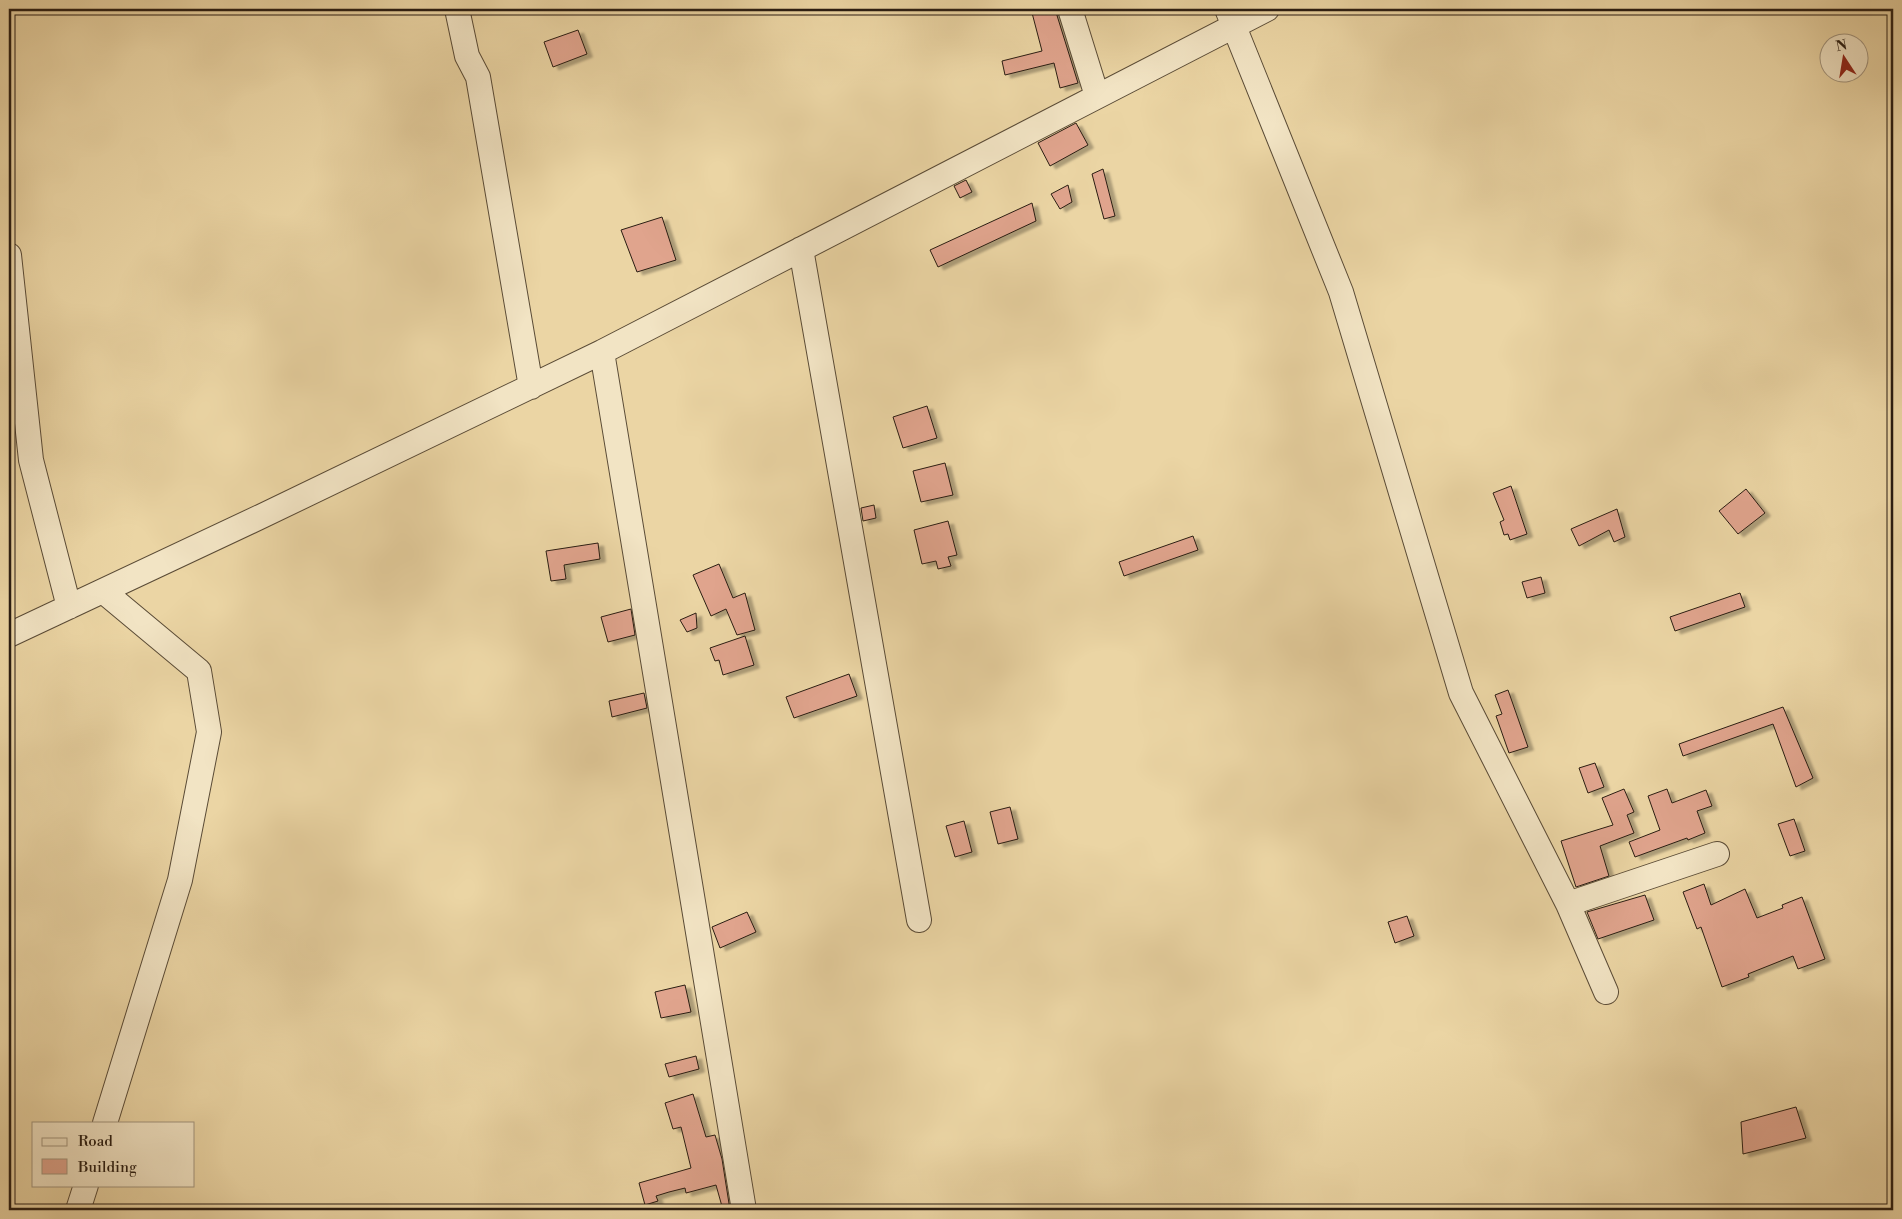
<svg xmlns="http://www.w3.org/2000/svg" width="1902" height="1219" font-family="'Libre Bodoni',serif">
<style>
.building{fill:#e0a48d;stroke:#2a1d12;filter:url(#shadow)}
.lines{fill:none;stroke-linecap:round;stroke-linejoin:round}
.minor-casing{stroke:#5a4b36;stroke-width:26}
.minor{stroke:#f2e4c4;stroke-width:24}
</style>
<defs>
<filter id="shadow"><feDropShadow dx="5.5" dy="3" stdDeviation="1" flood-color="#0004"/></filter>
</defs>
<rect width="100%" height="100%" fill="#ebd5a4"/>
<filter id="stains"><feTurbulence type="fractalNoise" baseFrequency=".004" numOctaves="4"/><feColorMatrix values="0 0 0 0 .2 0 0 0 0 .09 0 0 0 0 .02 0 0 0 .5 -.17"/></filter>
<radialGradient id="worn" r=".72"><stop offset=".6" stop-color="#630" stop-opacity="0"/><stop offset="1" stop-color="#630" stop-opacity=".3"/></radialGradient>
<!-- building -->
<path class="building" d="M1031,9H1055L1078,83L1060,88L1054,63L1005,75L1002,61L1042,51Z
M578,30L587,54L553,67L544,42Z
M1076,123L1088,145L1050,166L1038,143Z
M1103,169L1115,216L1104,219L1092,174Z
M966,180L972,192L960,198L954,186Z
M1068,185L1072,202L1060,209L1051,194Z
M1032,203L1036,221L938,267L930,250Z
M662,217L676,260L637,272L621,230Z
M927,406L937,438L903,448L893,417Z
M945,463L953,495L921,502L913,471Z
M1511,486L1527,534L1510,540L1508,534L1504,535L1500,522L1504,520L1493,493Z
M1746,489L1765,513L1738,534L1719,511Z
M874,505L876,518L863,521L861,508Z
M1617,509L1625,537L1614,542L1609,530L1579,546L1571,529Z
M948,521L957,555L948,557L951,566L938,569L936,561L922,564L914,530Z
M1193,536L1198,550L1124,576L1119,562Z
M598,543L600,559L564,565L566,579L551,581L546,551Z
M719,564L733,598L745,593L755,630L737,635L726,609L711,616L693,575Z
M1541,577L1545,593L1527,598L1522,582Z
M1740,593L1745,607L1675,631L1670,617Z
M631,609L635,635L608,642L601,617Z
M696,613L697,628L687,632L680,620Z
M745,636L754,665L723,675L719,660L715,661L710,648Z
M849,674L857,696L794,718L786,697Z
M1508,690L1528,747L1509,753L1496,716L1502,714L1495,695Z
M644,693L647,708L612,717L609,701Z
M1783,707L1813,778L1796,787L1773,724L1683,756L1679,744Z
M1595,763L1604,787L1588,793L1579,768Z
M1624,789L1634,812L1627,815L1634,833L1600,846L1609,876L1576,887L1561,841L1613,825L1602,798Z
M1667,789L1672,803L1706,790L1712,806L1697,811L1705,833L1688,840L1687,838L1635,857L1629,842L1660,830L1648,796Z
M1010,807L1018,839L998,844L990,812Z
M1794,819L1805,851L1790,856L1778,824Z
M964,821L972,852L955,857L946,826Z
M1704,884L1711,905L1745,889L1757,918L1783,908L1782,905L1802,897L1825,959L1798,969L1793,956L1748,974L1749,977L1722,987L1701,927L1697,929L1683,892Z
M1645,895L1654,920L1598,939L1587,912Z
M747,912L756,932L720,948L712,927Z
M1407,916L1414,936L1395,943L1388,922Z
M685,985L691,1012L661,1018L655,992Z
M696,1056L699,1069L669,1077L665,1064Z
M693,1094L706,1137L715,1135L722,1159L730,1210H723L716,1185L686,1193L685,1188L669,1192L656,1196L658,1201L645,1205L639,1183L691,1168L681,1127L673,1129L665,1103Z
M1796,1107L1806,1138L1743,1154L1741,1122Z"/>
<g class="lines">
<!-- minor casing -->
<g class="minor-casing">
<path id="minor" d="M457,9L467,56L478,77L531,387
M1070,9L1097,96
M1227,9L1341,292L1461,693L1568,904L1606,992
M801,249L919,920
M9,255L31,460L69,607
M602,352L744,1210
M103,591L199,671L209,732L180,880L105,1123
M9,635L262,516L602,352L1267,9
M1568,904L1717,854
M78,1210L86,1185"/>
</g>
<!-- minor -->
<use href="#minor" class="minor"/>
</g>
<!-- margin -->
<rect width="1902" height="1219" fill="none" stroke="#ebd5a4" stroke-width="30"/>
<rect x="10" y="10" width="1882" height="1199" fill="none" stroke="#2a1d12" stroke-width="2.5"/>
<rect x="15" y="15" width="1872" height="1189" fill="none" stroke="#2a1d12"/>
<!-- legend -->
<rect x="32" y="1122" width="162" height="65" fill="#f2e4c4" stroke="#a2947d"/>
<rect x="42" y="1138" width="25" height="8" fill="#f2e4c4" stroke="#a2947d"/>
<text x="78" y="1146" font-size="15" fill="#2a1d12">Road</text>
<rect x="42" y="1159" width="25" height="15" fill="#e0a48d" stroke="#a2947d"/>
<text x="78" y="1172" font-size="15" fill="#2a1d12">Building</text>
<!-- north arrow -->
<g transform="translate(1844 58) rotate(348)"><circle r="24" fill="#f2e4c4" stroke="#a2947d"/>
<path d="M0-4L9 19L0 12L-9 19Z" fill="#8f2418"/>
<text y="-8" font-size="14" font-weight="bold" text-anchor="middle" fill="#2a1d12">N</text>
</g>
<rect width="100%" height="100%" filter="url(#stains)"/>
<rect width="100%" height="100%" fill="url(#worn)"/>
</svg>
